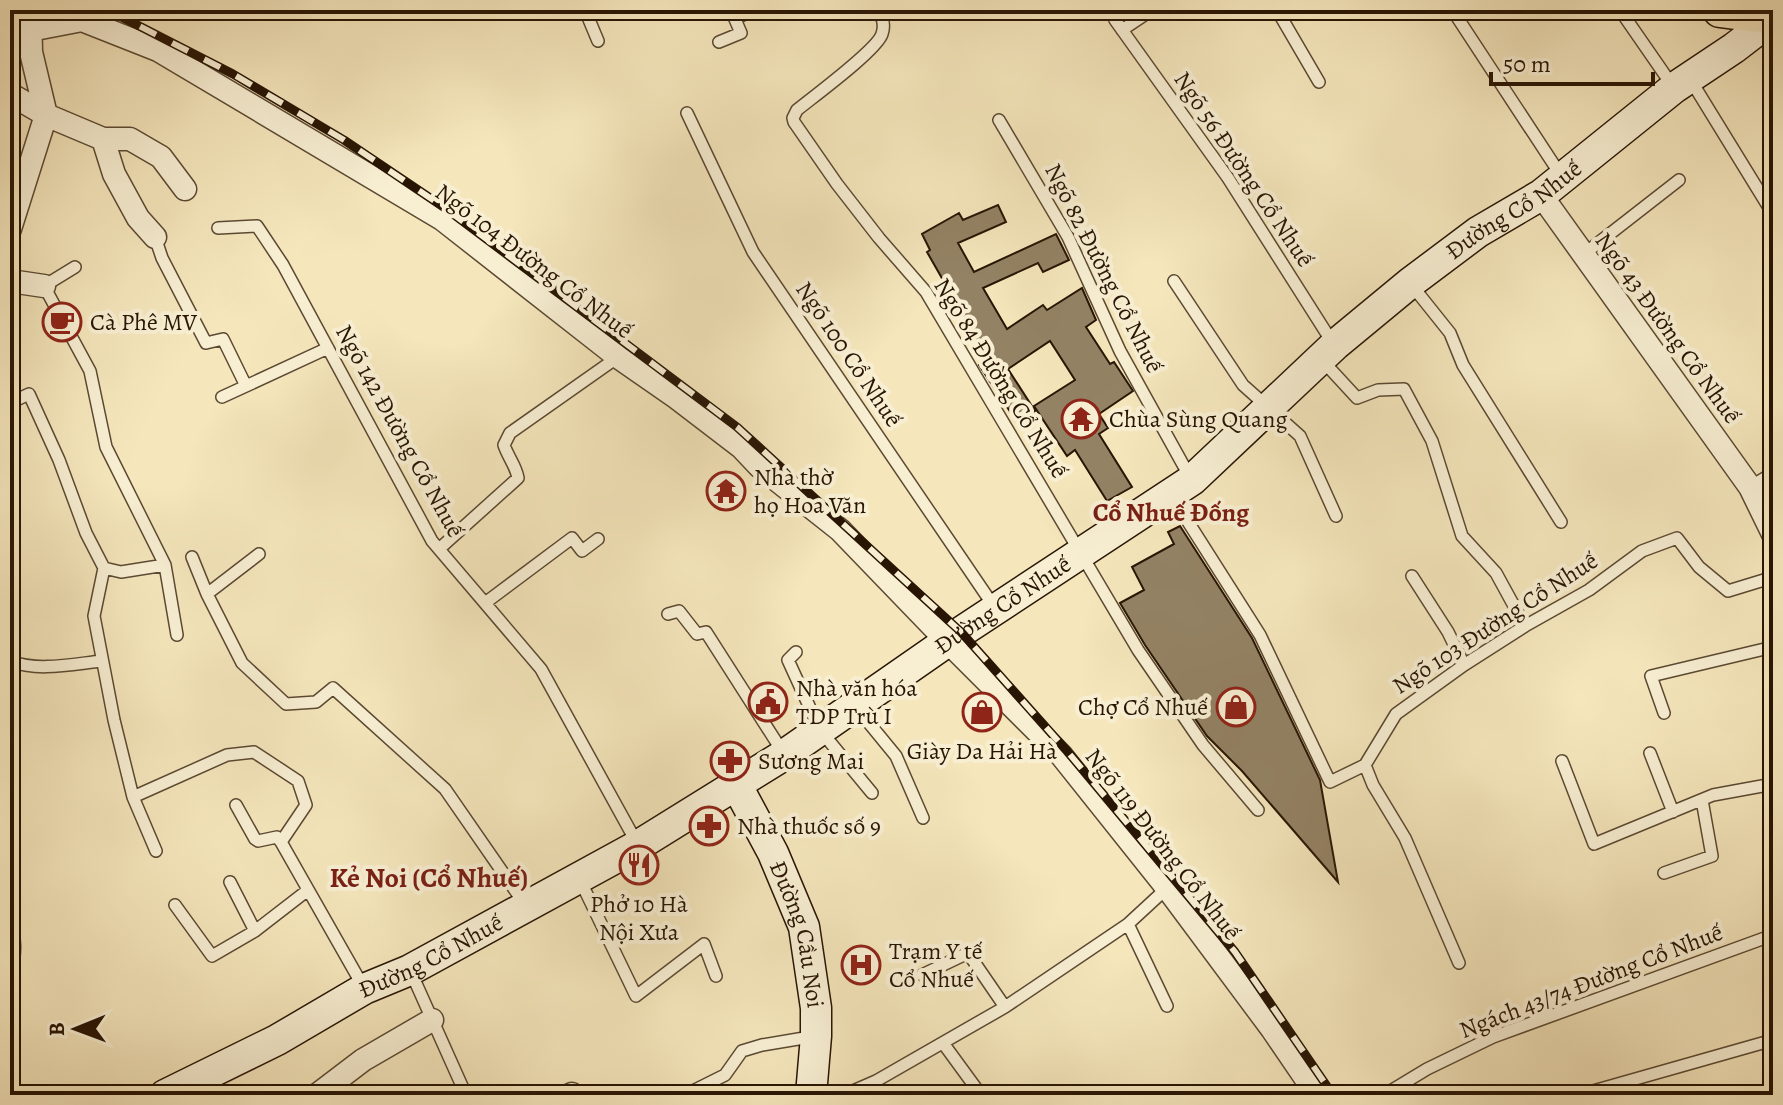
<svg xmlns="http://www.w3.org/2000/svg" width="1783" height="1105" font-family="Alegreya,serif">
<style>
.building{fill:#938264;stroke:#281504;stroke-width:2}
.lines{fill:none;stroke-linecap:round;stroke-linejoin:round}
.lane-casing{stroke:#5b4932;stroke-width:14}
.street-casing{stroke:#5b4932;stroke-width:25}
.secondary-casing{stroke:#281504;stroke-width:33}
.primary-casing{stroke:#281504;stroke-width:37}
.lane{stroke:#f8efd3;stroke-width:11}
.street{stroke:#f8efd3;stroke-width:22}
.secondary{stroke:#f8efd3;stroke-width:30}
.primary{stroke:#f5e6bc;stroke-width:34}
.rail-casing{stroke:#281504;stroke-width:9}
.rail{stroke:#f8efd3;stroke-width:6;stroke-dasharray:18;stroke-linecap:butt}
.labels{text-anchor:middle;dominant-baseline:central;stroke-width:8;stroke-linejoin:round;paint-order:stroke}
.street-label{font-size:24px;fill:#281504;stroke:#f8efd3}
.poi-label{font-size:24px;fill:#281504;stroke:#f8efd3;text-anchor:start}
.neighbourhood-label{font-size:26px;font-weight:bold;fill:#7a1f14;stroke:#f8efd3}
.quarter-label{font-size:28px;font-weight:bold;fill:#7a1f14;stroke:#f8efd3}
</style>
<rect width="100%" height="100%" fill="#f5e6bc"/>
<filter id="stains"><feTurbulence type="fractalNoise" baseFrequency=".0025" numOctaves="4"/><feColorMatrix values="0 0 0 0 .2 0 0 0 0 .09 0 0 0 0 .02 0 0 0 .5 -.17"/></filter>
<radialGradient id="worn" r=".72"><stop offset=".6" stop-color="#630" stop-opacity="0"/><stop offset="1" stop-color="#630" stop-opacity=".3"/></radialGradient>
<!-- building -->
<path class="building" d="M998,205L1006,222L958,243L974,272L1056,234L1069,260L1043,272L1038,263L983,288L1007,329L1043,305L1047,310L1082,288L1096,320L1086,327L1110,364L1114,362L1133,391L1099,414L1108,428L1099,434L1132,487L1107,501L1075,450L1067,456L1034,406L1075,380L1050,341L1008,369L1035,411L1017,422L979,365L988,359L927,252L930,250L922,234L959,213L963,220Z
M1180,526L1252,638L1320,780L1338,882L1242,771L1207,736L1145,645L1120,603L1144,590L1132,567L1174,544L1168,532Z"/>
<g class="lines">
<!-- lane casing -->
<g class="lane-casing">
<path id="lane" d="M585,10L598,41
M877,10C883,17 885,25 882,34C877,50 813,97 797,110L793,118L794,122L837,184L879,238L926,292L1138,650L1203,745L1258,810
M1277,10L1319,82
M1620,10L1674,88
M1457,17L1562,177
M735,19L752,10
M1115,20L1228,178L1334,345
M1122,30L1152,10
M719,42L741,33L731,10
M1690,79L1773,214
M687,113L753,252L995,608
M999,120L1068,237L1120,351L1191,479
M218,228L257,226L283,265L432,541L541,669L638,845
M155,237L162,258L206,343L223,339L246,386L328,348
M1584,254L1679,180
M75,267L44,286L90,371L106,447L165,565L177,635
M1174,281L1243,385L1300,436L1336,516
M1410,283L1450,333L1463,365L1561,522
M1321,359L1357,398L1378,390L1404,389L1432,441L1462,536L1496,573L1525,626
M222,397L246,386
M10,403L29,394L59,460L86,533L104,568L121,572L165,565
M1750,487L1773,473
M1171,495L1260,635L1330,782L1365,765L1396,714L1464,665L1525,626L1589,590L1642,551L1677,538L1699,567L1728,591L1764,580L1773,579
M439,549L518,478C516,466 508,457 504,445L510,433L618,357
M259,554L207,594L242,663L286,704L316,702L333,688L445,789L526,906
M192,557L207,594
M104,568L94,616L114,720L133,797L156,851
M1412,576L1448,632L1464,665
M485,603L572,538L582,551L598,539
M668,614L679,611L697,634L706,632L784,754
M796,652L788,660L820,730L872,793
M10,661C38,672 73,664 102,661
M855,706L896,756L923,818
M1664,713L1651,676L1773,647
M1650,753L1673,812
M1562,761L1594,844L1713,795L1773,784
M1365,765L1373,785L1405,838L1459,963
M133,797L227,755L254,752L298,781L306,805L281,842L364,988
M236,805L255,839L258,841L277,837L281,842
M1664,873L1712,856L1702,800
M579,878L636,996L704,944L716,976
M230,882L255,931L308,890
M175,905L212,956L255,931
M10,913C15,940 17,951 10,977
M1128,924L1167,1006
M410,970L466,1095
M922,975L968,953L1005,1007
M943,1043L981,1095
M10,1071L15,1095
M685,1095L725,1075L742,1051L762,1045L816,1036
M838,1095L853,1091L876,1081L1005,1007L1128,924L1167,888
M1384,1095L1427,1069L1493,1037L1773,935
M1579,1095L1773,1040"/>
</g>
<!-- street casing -->
<g class="street-casing">
<path id="street" d="M30,10L31,52L46,115L103,139H130L161,157L185,189
M30,30L82,20L158,50L442,219L618,357L677,398L741,447L759,466L840,530L948,642L1061,755L1167,888L1272,1029L1317,1095
M10,94L46,115L10,229
M103,139L114,174L138,218L155,237
M1541,195L1750,487L1773,534
M10,281L44,286
M317,1095L363,1060L432,1020
M570,1095L572,1094"/>
</g>
<!-- secondary casing -->
<g class="secondary-casing">
<g id="secondary">
<path id="s1" d="M736,784L773,853L804,927L816,1008V1036L811,1095"/>
<path id="s2" d="M165,1095L277,1040L364,989L410,970L639,845L784,755L961,632L1192,480L1335,345L1410,283L1478,232L1541,195L1674,88L1734,48L1773,18"/>
</g>
</g>
<!-- primary casing -->
<g class="primary-casing">
<path id="primary" d="M1720,10L1773,17"/>
</g>
<!-- lane -->
<use href="#lane" class="lane"/>
<!-- street -->
<use href="#street" class="street"/>
<!-- secondary -->
<use href="#secondary" class="secondary"/>
<!-- primary -->
<use href="#primary" class="primary"/>
<!-- rail casing -->
<g class="rail-casing">
<path id="rail" d="M108,10L233,74L344,140L445,208L737,427L961,632L1067,751L1235,952L1333,1095"/>
</g>
<!-- rail -->
<use href="#rail" class="rail"/>
</g>
<!-- icons -->
<defs>
<g id="cafe-ring" transform="scale(2)"><circle r="9.5" fill="#f8efd3" stroke="#8f2418" stroke-width="1.5"/><path d="M-5.5-4.5H6V0H3Q3 3.5 0 3.5H-2.5Q-5.5 3.5-5.5 0ZM3-3.2v2h1.7v-2ZM-6 4.5H4V6H-6Z" fill="#8f2418"/></g>
<g id="temple-ring" transform="scale(2)"><circle r="9.5" fill="#f8efd3" stroke="#8f2418" stroke-width="1.5"/><path d="M0-6L5-2H3V0L6.5 2.5H4V6H1.5V3h-3V6H-4V2.5H-6.5L-3 0V-2H-5Z" fill="#8f2418"/></g>
<g id="civic-ring" transform="scale(2)"><circle r="9.5" fill="#f8efd3" stroke="#8f2418" stroke-width="1.5"/><path d="M-.6-6.5H3V-4.5H.6V-3L4-1V1h2V6H-6V1h2V-1L-.6-3ZM-1.2 2.5V6h2.4V2.5Z" fill="#8f2418"/></g>
<g id="shop-ring" transform="scale(2)"><circle r="9.5" fill="#f8efd3" stroke="#8f2418" stroke-width="1.5"/><path d="M-5-2.5h2.3a2.7 3.5 0 0 1 5.4 0H5L5.5 6h-11ZM-1.5-2.5h3a1.5 2.3 0 0 0-3 0Z" fill="#8f2418"/></g>
<g id="pharmacy-ring" transform="scale(2)"><circle r="9.5" fill="#f8efd3" stroke="#8f2418" stroke-width="1.5"/><path d="M-2-6h4v4h4v4h-4v4h-4v-4h-4v-4h4Z" fill="#8f2418"/></g>
<g id="restaurant-ring" transform="scale(2)"><circle r="9.5" fill="#f8efd3" stroke="#8f2418" stroke-width="1.5"/><path d="M-5-6h1v4h1v-4h1v4h1v-4h1v5L-1.5 .5V6h-2V.5L-5-1ZM5-6V6H3V1.5H1.5Q1.5-4 5-6Z" fill="#8f2418"/></g>
<g id="hospital-ring" transform="scale(2)"><circle r="9.5" fill="#f8efd3" stroke="#8f2418" stroke-width="1.5"/><path d="M-5-5h3v3.5h4V-5h3V5h-3V1.5h-4V5h-3Z" fill="#8f2418"/></g>
</defs>
<g fill-rule="evenodd">
<use href="#cafe-ring" x="62" y="322"/>
<use href="#temple-ring" x="1081" y="419"/>
<use href="#temple-ring" x="726" y="491"/>
<use href="#civic-ring" x="768" y="702"/>
<use href="#shop-ring" x="1236" y="707"/>
<use href="#shop-ring" x="982" y="712"/>
<use href="#pharmacy-ring" x="730" y="761"/>
<use href="#pharmacy-ring" x="709" y="826"/>
<use href="#restaurant-ring" x="639" y="865"/>
<use href="#hospital-ring" x="861" y="965"/>
</g>
<g class="labels">
<!-- street labels -->
<g class="street-label">
<text transform="translate(1244 169) rotate(56)">Ngõ 56 Đường Cổ Nhuế</text>
<text stroke="none"><textPath href="#s2" startOffset="1620">Đường Cổ Nhuế</textPath></text>
<text transform="translate(534 261) rotate(37)">Ngõ 104 Đường Cổ Nhuế</text>
<text transform="translate(1104 268) rotate(63)">Ngõ 82 Đường Cổ Nhuế</text>
<text transform="translate(1668 328) rotate(54)">Ngõ 43 Đường Cổ Nhuế</text>
<text transform="translate(849 354) rotate(56)">Ngõ 100 Cổ Nhuế</text>
<text transform="translate(1001 378) rotate(58)">Ngõ 84 Đường Cổ Nhuế</text>
<text transform="translate(400 431) rotate(61)">Ngõ 142 Đường Cổ Nhuế</text>
<text stroke="none"><textPath href="#s2" startOffset="972">Đường Cổ Nhuế</textPath></text>
<text transform="translate(1495 623) rotate(-33)">Ngõ 103 Đường Cổ Nhuế</text>
<text transform="translate(1163 844) rotate(52)">Ngõ 119 Đường Cổ Nhuế</text>
<text stroke="none"><textPath href="#s1" startOffset="164">Đường Cầu Noi</textPath></text>
<text stroke="none"><textPath href="#s2" startOffset="300">Đường Cổ Nhuế</textPath></text>
<text transform="translate(1591 981) rotate(-21)">Ngách 43/74 Đường Cổ Nhuế</text>
</g>
<!-- poi labels -->
<g class="poi-label">
<text x="90" y="322">Cà Phê MV</text>
<text x="1109" y="419">Chùa Sùng Quang</text>
<text x="754" y="477">Nhà thờ<tspan x="754" dy="28">họ Hoa Văn</tspan></text>
<text x="796" y="688">Nhà văn hóa<tspan x="796" dy="28">TDP Trù I</tspan></text>
<text x="1208" y="707" text-anchor="end">Chợ Cổ Nhuế</text>
<text x="982" y="751" text-anchor="middle">Giày Da Hải Hà</text>
<text x="758" y="761">Sương Mai</text>
<text x="737" y="826">Nhà thuốc số 9</text>
<text x="639" y="904" text-anchor="middle">Phở 10 Hà<tspan x="639" dy="28">Nội Xưa</tspan></text>
<text x="889" y="951">Trạm Y tế<tspan x="889" dy="28">Cổ Nhuế</tspan></text>
</g>
<!-- neighbourhood labels -->
<g class="neighbourhood-label">
<text x="1171" y="512">Cổ Nhuế Đống</text>
</g>
<!-- quarter labels -->
<g class="quarter-label">
<text x="429" y="878">Kẻ Noi (Cổ Nhuế)</text>
</g>
</g>
<!-- margin -->
<rect width="1783" height="1105" fill="none" stroke="#f5e6bc" stroke-width="40"/>
<rect x="12" y="12" width="1759" height="1081" fill="none" stroke="#281504" stroke-width="4"/>
<rect x="20" y="20" width="1743" height="1065" fill="none" stroke="#281504" stroke-width="2"/>
<!-- north arrow -->
<g transform="translate(76 1029) rotate(269)" stroke="#f8efd3" stroke-width="6" paint-order="stroke">
<path d="M0-6L14 30L0 20L-14 30Z" fill="#281504"/>
<text y="-12" font-size="22" font-weight="bold" text-anchor="middle" fill="#281504">B</text>
</g>
<!-- scale -->
<path d="M1491 72v12h162v-12" fill="none" stroke="#281504" stroke-width="4"/>
<text x="1503" y="72" font-size="24" fill="#281504" stroke="#f8efd3" stroke-width="6" paint-order="stroke">50 m</text>
<rect width="100%" height="100%" filter="url(#stains)"/>
<rect width="100%" height="100%" fill="url(#worn)"/>
</svg>
